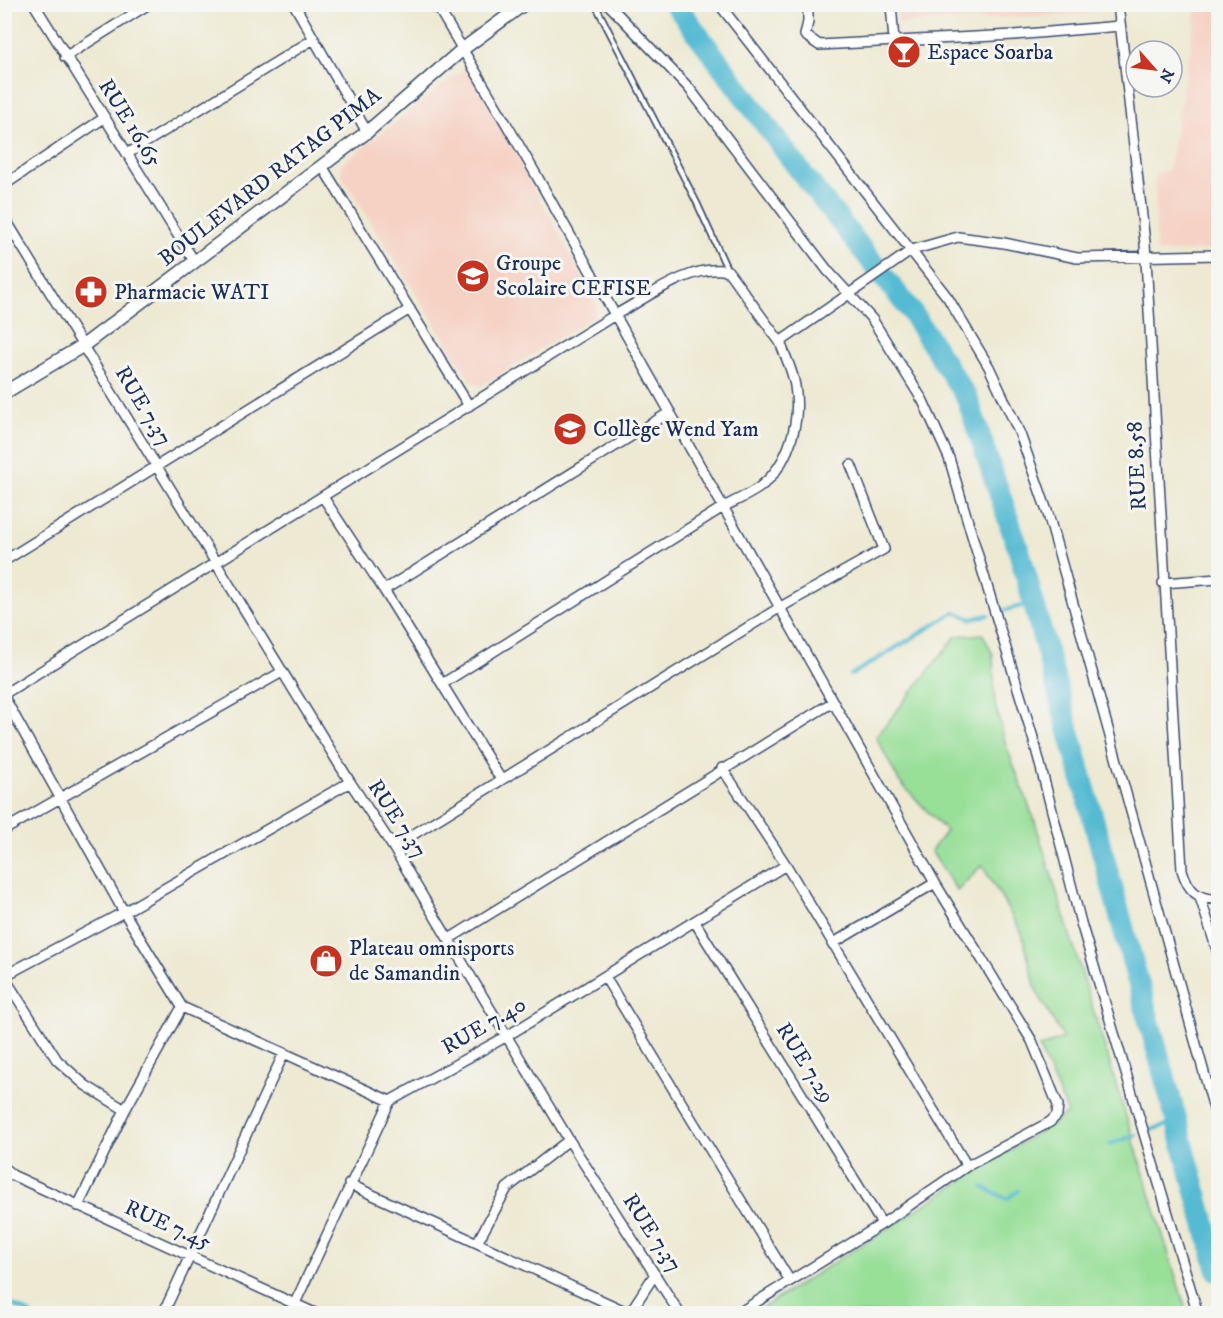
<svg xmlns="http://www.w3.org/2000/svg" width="1223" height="1318" font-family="'IM FELL DW Pica',serif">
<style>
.built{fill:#f6d2c4}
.green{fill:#98df98;stroke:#5a877b;stroke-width:1.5}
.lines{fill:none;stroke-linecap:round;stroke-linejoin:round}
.stream{stroke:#55bbd3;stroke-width:4}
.river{stroke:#55bbd3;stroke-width:22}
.service-casing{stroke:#3a4b6f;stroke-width:8}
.minor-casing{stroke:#3a4b6f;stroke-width:12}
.tertiary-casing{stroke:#3a4b6f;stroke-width:15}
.service{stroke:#fff;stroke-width:4.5}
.minor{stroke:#fff;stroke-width:9}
.tertiary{stroke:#fff;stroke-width:12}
.labels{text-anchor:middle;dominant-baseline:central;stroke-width:6;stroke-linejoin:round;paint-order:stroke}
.poi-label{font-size:22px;fill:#1b2f5e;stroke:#f6f6f2;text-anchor:start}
.street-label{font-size:22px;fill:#1b2f5e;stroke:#f6f6f2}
</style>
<rect width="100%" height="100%" fill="#f6f6f2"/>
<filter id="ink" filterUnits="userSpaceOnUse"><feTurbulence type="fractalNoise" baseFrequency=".0167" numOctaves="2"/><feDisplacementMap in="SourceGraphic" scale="12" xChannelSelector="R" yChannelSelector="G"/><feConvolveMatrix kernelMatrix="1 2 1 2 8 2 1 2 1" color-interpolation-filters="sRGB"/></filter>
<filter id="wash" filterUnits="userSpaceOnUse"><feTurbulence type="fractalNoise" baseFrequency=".008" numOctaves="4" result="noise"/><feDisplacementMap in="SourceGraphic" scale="24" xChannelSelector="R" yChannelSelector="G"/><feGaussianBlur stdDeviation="1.35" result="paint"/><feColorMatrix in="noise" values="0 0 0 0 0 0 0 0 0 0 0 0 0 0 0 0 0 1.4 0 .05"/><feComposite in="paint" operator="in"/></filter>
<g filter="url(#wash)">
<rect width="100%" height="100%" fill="#ede9d2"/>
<!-- built -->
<path class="built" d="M1091,5V13L898,23L897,5Z
M1218,5V249L1156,253L1155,174L1169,170L1197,8Z
M468,66L597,305L595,316L481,386L471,381L343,178L340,165Z"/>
<!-- green -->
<path class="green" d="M983,634L993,655L995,705L1006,745L1035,822L1187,1313L753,1314L1068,1113L1039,1048L1063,1038L1036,990L1022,933L982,865L957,891L931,851L946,831L899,781L876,737L956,636Z"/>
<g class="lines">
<!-- stream -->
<path class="stream" d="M1002,611L1034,603
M851,675L955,612L972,619L988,615
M1150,1130L1178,1122
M1110,1144L1136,1135
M983,1187L1007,1199L1018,1191
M4,1301L31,1314"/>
<!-- river -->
<path class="river" d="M675,4L804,176L911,311L967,398L1020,554L1218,1271"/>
</g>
</g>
<g filter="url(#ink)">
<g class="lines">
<!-- service casing -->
<g class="service-casing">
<path id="service" d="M595,4L697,203L728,271"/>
</g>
<!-- minor casing -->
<g class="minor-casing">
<path id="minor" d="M34,4L194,261
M294,4L367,132
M436,4L534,171L935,883L1032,1041L1058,1105L1057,1115L1050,1122L967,1166L882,1224L737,1314
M608,4L689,88L828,271L872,319L923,401L949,458L990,596L1034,741L1081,923L1198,1314
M719,4L948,298L989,367L1020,434L1048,514L1218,1123
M808,4V22L805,35L819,45L1014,35L1120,26
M891,4L894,41
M1118,4L1145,243L1182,870C1188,890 1197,900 1218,899
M65,57L149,4
M127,154L312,40
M322,166L469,406
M4,185L104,118
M4,217L350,782L393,847L569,1140L680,1314
M323,497L384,590L500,778
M4,561L410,309
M1163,583L1218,579
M384,590L670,412
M442,684L723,507C735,501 749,495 760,487C789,464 801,422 795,386C793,371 785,356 780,342
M4,694L615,315C647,298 691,263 728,271L780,342L912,250L958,237L1004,243L1077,258L1218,255
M4,697L124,912L182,1007L390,1101
M722,768L786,865L967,1166
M4,830L282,672
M393,847L779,608L884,549L851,465
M1200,897L1218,953
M695,922L882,1224
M449,939L833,702
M832,944L935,883
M4,976L124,912L350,782
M4,977L57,1060L85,1085L125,1110
M605,977L790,1281
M4,1168L12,1175L317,1314
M349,1184L629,1313
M78,1206L125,1110L182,1007
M478,1241L507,1188L569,1140
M295,1303L390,1101L507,1036L786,865
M4,1312L8,1314
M163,1314L284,1053
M629,1314L655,1274"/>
</g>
<!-- tertiary casing -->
<g class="tertiary-casing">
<path id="tertiary" d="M4,393L84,345L367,132L463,49L524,4"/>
</g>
<!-- service -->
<use href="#service" class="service"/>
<!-- minor -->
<use href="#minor" class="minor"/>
<!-- tertiary -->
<use href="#tertiary" class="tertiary"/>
</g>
</g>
<!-- icons -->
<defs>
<g id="bar-disc" transform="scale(1.725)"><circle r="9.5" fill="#c8321e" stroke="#f6f6f2"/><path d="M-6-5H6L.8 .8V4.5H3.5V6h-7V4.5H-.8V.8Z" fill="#fff"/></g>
<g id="school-disc" transform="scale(1.725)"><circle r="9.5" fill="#c8321e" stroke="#f6f6f2"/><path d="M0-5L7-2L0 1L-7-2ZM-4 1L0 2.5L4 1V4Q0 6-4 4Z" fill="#fff"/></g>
<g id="pharmacy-disc" transform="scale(1.725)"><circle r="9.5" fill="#c8321e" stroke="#f6f6f2"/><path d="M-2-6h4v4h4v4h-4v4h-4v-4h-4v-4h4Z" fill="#fff"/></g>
<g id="shop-disc" transform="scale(1.725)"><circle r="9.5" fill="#c8321e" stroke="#f6f6f2"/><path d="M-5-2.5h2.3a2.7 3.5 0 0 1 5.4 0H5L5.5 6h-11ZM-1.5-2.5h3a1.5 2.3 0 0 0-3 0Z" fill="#fff"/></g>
</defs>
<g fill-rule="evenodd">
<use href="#bar-disc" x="904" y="52"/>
<use href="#school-disc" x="473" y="276"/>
<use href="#pharmacy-disc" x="91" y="292"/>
<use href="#school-disc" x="570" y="429"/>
<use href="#shop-disc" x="326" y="961"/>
</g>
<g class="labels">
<!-- poi labels -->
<g class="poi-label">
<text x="927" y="52">Espace Soarba</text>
<text x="496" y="263">Groupe<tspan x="496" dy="25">Scolaire CEFISE</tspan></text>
<text x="114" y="292">Pharmacie WATI</text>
<text x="593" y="429">Collège Wend Yam</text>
<text x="349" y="948">Plateau omnisports<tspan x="349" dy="25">de Samandin</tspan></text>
</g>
<!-- street labels -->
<g class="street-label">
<text transform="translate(130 123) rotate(58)">RUE 16.65</text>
<text transform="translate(270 177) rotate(-38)">BOULEVARD RATAG PIMA</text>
<text transform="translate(143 406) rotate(59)">RUE 7.37</text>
<text transform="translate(1137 466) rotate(-93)">RUE 8.58</text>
<text transform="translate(397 819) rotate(57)">RUE 7.37</text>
<text transform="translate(484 1026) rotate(-30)">RUE 7.40</text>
<text transform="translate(805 1063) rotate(58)">RUE 7.29</text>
<text transform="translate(168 1225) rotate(24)">RUE 7.45</text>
<text transform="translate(652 1233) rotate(57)">RUE 7.37</text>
</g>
</g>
<!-- margin -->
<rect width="1223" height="1318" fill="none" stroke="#f6f6f2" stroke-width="24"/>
<!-- north arrow -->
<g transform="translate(1154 69) rotate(118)"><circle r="28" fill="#f6f6f2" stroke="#9ea6b7" stroke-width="1.5"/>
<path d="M0-4.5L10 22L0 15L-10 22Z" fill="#c8321e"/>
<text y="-9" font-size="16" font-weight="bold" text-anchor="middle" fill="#1b2f5e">N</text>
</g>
</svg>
